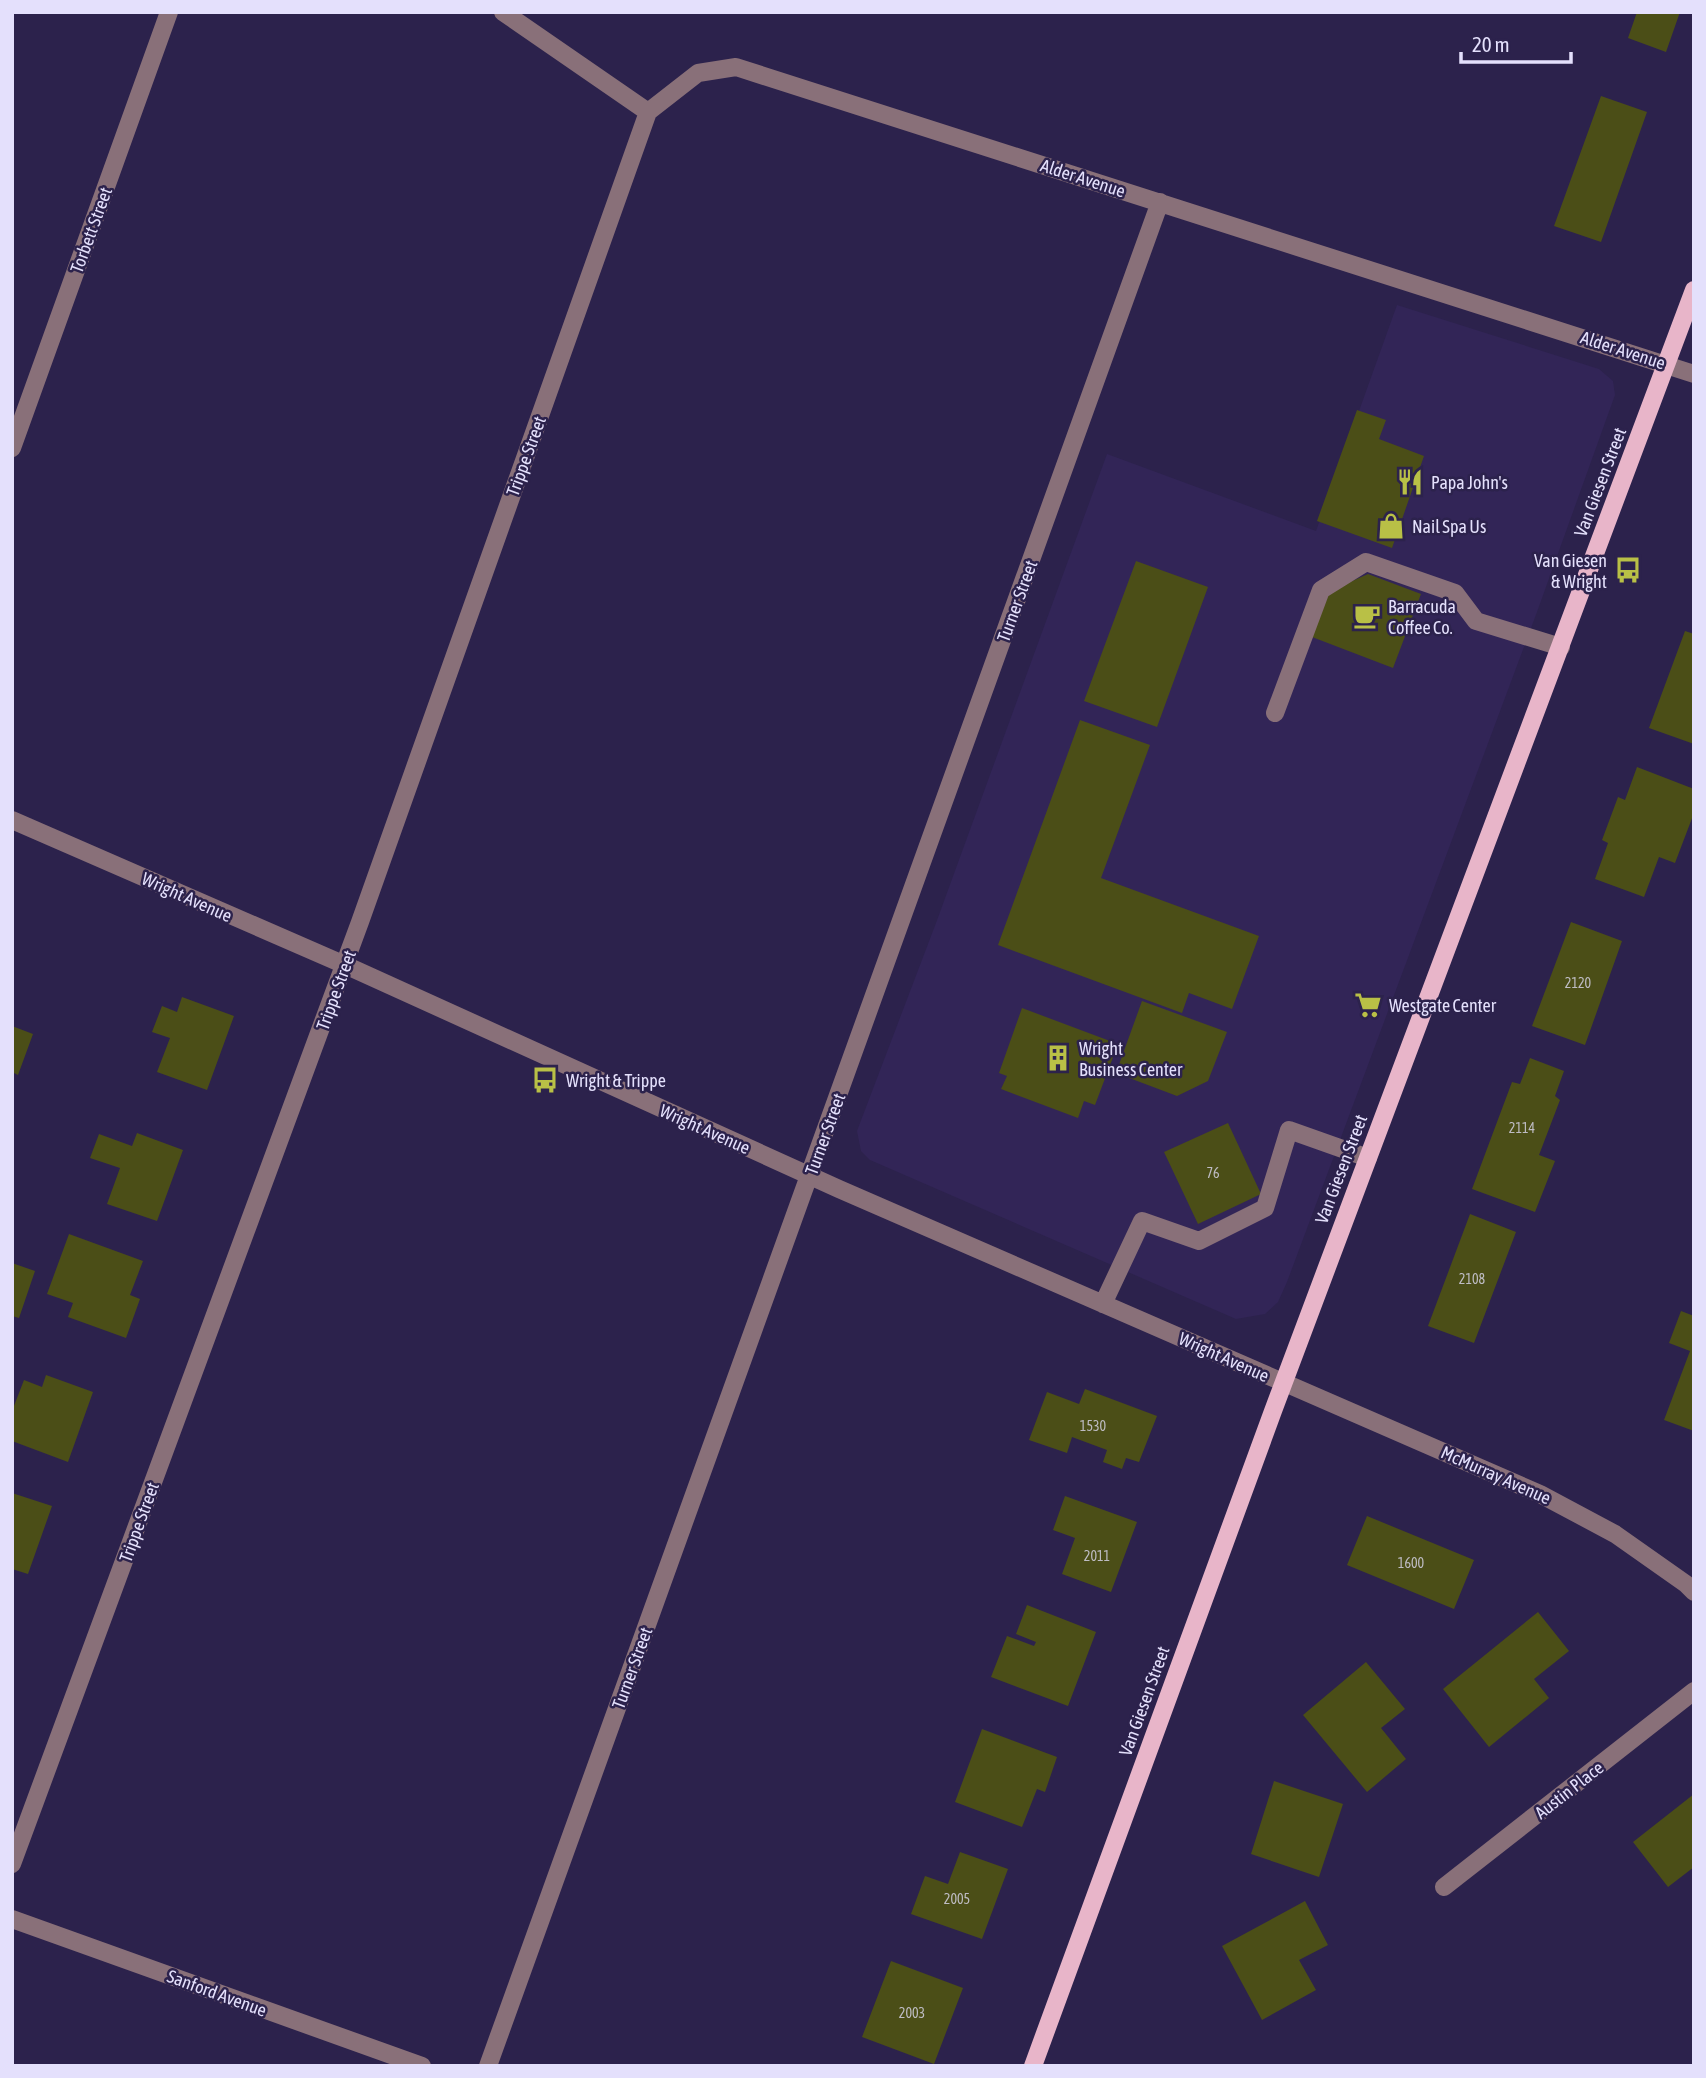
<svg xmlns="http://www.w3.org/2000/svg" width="1706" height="2078" font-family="'Asap Condensed',sans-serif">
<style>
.built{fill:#322557}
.building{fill:#4b4e17}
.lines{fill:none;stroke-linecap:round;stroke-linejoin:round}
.minor{stroke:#897079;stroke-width:18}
.major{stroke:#e8b5c9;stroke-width:18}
.labels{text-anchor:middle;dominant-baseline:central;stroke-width:5;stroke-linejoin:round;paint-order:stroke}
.number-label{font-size:14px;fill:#bebcc3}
.street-label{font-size:18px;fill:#e4e0fc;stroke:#2c224c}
.poi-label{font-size:18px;fill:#e4e0fc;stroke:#2c224c;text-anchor:start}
</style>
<rect width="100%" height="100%" fill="#2c224c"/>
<!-- built -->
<path class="built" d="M1397,305L1599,369L1613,381L1615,395L1537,612L1287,1282L1278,1302L1265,1314L1236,1319L870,1160L861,1151L857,1131L936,923L1107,454L1316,531Z"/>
<!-- building -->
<path class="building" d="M1637,12H1680L1666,52L1628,38Z
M1601,96L1647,112L1601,242L1554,226Z
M1357,410L1386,420L1379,439L1424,456L1392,548L1317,521Z
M1136,561L1208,587L1157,727L1084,701Z
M1368,574L1421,594L1393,668L1312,637L1330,591Z
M1685,631L1694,634V744L1649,728Z
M1080,720L1150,745L1101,878L1259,936L1232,1009L1189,993L1182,1013L998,945Z
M1637,767L1694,789V813L1675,863L1659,857L1644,897L1595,879L1608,843L1602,840L1618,797L1625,800Z
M1571,922L1622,941L1585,1045L1532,1026Z
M182,997L234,1016L207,1090L157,1072L170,1038L152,1032L162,1006L177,1012Z
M1142,1001L1227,1032L1208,1081L1177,1096L1116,1073Z
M1022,1008L1118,1044L1095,1105L1084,1101L1078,1118L1001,1089L1007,1076L999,1073Z
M12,1026L33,1034L18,1075L12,1072Z
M1530,1058L1564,1071L1555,1096L1560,1100L1539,1155L1555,1161L1535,1212L1472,1189L1512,1082L1520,1084Z
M1228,1123L1261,1194L1198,1224L1164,1152Z
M137,1133L183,1150L157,1221L107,1204L120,1168L90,1158L99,1134L132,1146Z
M1470,1214L1516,1232L1474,1343L1428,1326Z
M69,1234L143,1261L130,1295L140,1299L126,1338L68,1317L73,1303L47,1294Z
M12,1263L35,1271L19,1318L12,1316Z
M1681,1311L1694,1316V1431L1664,1420L1690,1351L1669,1343Z
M46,1375L93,1392L68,1462L12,1441V1411L24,1380L42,1387Z
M1085,1389L1157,1416L1139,1462L1126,1458L1122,1469L1103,1462L1107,1450L1072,1437L1067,1453L1029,1440L1047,1392L1079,1404Z
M12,1493L52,1506L28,1574L12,1569Z
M1065,1496L1137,1522L1111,1592L1062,1574L1075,1538L1053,1530Z
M1367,1516L1474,1560L1454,1609L1347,1565Z
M1027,1605L1096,1632L1068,1706L991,1677L1007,1636L1034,1646L1036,1642L1016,1634Z
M1538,1612L1569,1651L1534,1679L1549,1698L1489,1747L1443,1689Z
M1366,1662L1405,1709L1381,1728L1406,1759L1367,1792L1303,1715Z
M982,1729L1057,1757L1045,1792L1037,1789L1022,1827L955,1802Z
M1274,1781L1343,1804L1319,1877L1251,1854Z
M1694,1794V1867L1668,1887L1633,1842Z
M960,1852L1008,1869L982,1939L911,1914L925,1876L948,1884Z
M1305,1901L1328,1945L1299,1960L1316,1990L1262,2020L1222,1946Z
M891,1961L963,1988L934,2064L862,2037Z"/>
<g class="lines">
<!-- minor -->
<path class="minor" d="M503,12L648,112L698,73L736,67L1694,374
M12,448L169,12
M1275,713L1321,590L1366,562L1455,593L1476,621L1561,647
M12,820L345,965L839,1189L1540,1494L1615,1534L1686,1584L1694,1592
M1103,1304L1142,1221L1199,1241L1265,1208L1289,1130L1368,1158
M12,1864L360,922L648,112
M1444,1887L1694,1691
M12,1919L422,2066
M488,2066L1160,202"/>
<!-- major -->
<path class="major" d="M1033,2066L1273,1411L1694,290"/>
</g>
<!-- icons -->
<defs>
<g id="restaurant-bare" transform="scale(2.1)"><path d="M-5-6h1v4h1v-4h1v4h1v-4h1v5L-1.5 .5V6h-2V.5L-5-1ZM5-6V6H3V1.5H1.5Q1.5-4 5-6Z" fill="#b9c046" stroke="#2c224c" stroke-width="2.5" paint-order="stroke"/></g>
<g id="shop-bare" transform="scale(2.1)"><path d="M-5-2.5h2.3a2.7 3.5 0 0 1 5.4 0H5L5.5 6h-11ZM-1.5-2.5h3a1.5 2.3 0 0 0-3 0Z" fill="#b9c046" stroke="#2c224c" stroke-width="2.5" paint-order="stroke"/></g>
<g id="bus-bare" transform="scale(2.1)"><path d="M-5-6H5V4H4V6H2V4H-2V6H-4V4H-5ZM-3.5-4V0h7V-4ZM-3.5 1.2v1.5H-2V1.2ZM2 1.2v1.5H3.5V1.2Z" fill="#b9c046" stroke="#2c224c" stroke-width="2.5" paint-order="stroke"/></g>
<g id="cafe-bare" transform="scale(2.1)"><path d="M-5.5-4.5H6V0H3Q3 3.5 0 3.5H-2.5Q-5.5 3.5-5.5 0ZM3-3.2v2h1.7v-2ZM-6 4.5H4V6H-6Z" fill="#b9c046" stroke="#2c224c" stroke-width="2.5" paint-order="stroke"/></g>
<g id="supermarket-bare" transform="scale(2.1)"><path d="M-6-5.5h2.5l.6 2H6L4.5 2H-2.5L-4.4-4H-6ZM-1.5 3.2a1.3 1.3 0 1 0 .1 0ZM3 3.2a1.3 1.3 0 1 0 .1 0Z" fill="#b9c046" stroke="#2c224c" stroke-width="2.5" paint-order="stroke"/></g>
<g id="building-bare" transform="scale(2.1)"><path d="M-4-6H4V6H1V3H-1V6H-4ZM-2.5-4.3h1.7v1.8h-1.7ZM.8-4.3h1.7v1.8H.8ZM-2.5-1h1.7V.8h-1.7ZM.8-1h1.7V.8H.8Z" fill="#b9c046" stroke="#2c224c" stroke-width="2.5" paint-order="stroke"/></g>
</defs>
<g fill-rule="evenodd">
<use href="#restaurant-bare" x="1410" y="482"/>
<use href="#shop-bare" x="1391" y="526"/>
<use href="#bus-bare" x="1628" y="570"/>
<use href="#cafe-bare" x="1367" y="616"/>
<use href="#supermarket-bare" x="1368" y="1005"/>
<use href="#building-bare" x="1058" y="1058"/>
<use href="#bus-bare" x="545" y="1080"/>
</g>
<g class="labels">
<!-- number labels -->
<g class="number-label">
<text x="1578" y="983">2120</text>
<text x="1522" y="1128">2114</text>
<text x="1213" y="1173">76</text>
<text x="1472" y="1279">2108</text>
<text x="1093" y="1426">1530</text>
<text x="1097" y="1556">2011</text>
<text x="1411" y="1563">1600</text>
<text x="957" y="1899">2005</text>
<text x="912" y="2013">2003</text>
</g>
<!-- street labels -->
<g class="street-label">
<text transform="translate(1083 178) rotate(18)">Alder Avenue</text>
<text transform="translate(91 230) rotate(-70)">Torbett Street</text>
<text transform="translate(1623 350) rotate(18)">Alder Avenue</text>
<text transform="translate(526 456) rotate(-70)">Trippe Street</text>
<text transform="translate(1600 482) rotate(-69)">Van Giesen Street</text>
<text transform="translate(1017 601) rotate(-70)">Turner Street</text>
<text transform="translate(187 897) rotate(24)">Wright Avenue</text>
<text transform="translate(336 990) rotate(-70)">Trippe Street</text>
<text transform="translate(705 1129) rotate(24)">Wright Avenue</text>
<text transform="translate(825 1134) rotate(-70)">Turner Street</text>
<text transform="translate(1341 1169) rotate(-69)">Van Giesen Street</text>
<text transform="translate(1224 1357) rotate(24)">Wright Avenue</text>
<text transform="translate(1496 1475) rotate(24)">McMurray Avenue</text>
<text transform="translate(139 1522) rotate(-70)">Trippe Street</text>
<text transform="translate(632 1668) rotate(-70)">Turner Street</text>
<text transform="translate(1144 1701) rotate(-70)">Van Giesen Street</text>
<text transform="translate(1569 1790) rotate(-38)">Austin Place</text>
<text transform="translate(217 1993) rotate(20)">Sanford Avenue</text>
</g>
<!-- poi labels -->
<g class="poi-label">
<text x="1431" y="482">Papa John's</text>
<text x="1412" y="526">Nail Spa Us</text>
<text x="1607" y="560" text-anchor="end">Van Giesen<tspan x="1607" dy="21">&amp; Wright</tspan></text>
<text x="1388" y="606">Barracuda<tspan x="1388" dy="21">Coffee Co.</tspan></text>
<text x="1389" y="1005">Westgate Center</text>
<text x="1079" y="1048">Wright<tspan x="1079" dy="21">Business Center</tspan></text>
<text x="566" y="1080">Wright &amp; Trippe</text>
</g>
</g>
<!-- border -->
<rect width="1706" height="2078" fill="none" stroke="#e4e0fc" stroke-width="28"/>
<!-- scale -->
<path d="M1461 52v10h110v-10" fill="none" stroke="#e4e0fc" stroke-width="3.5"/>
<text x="1472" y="52" font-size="21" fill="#e4e0fc" stroke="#2c224c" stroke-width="5" paint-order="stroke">20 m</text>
</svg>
